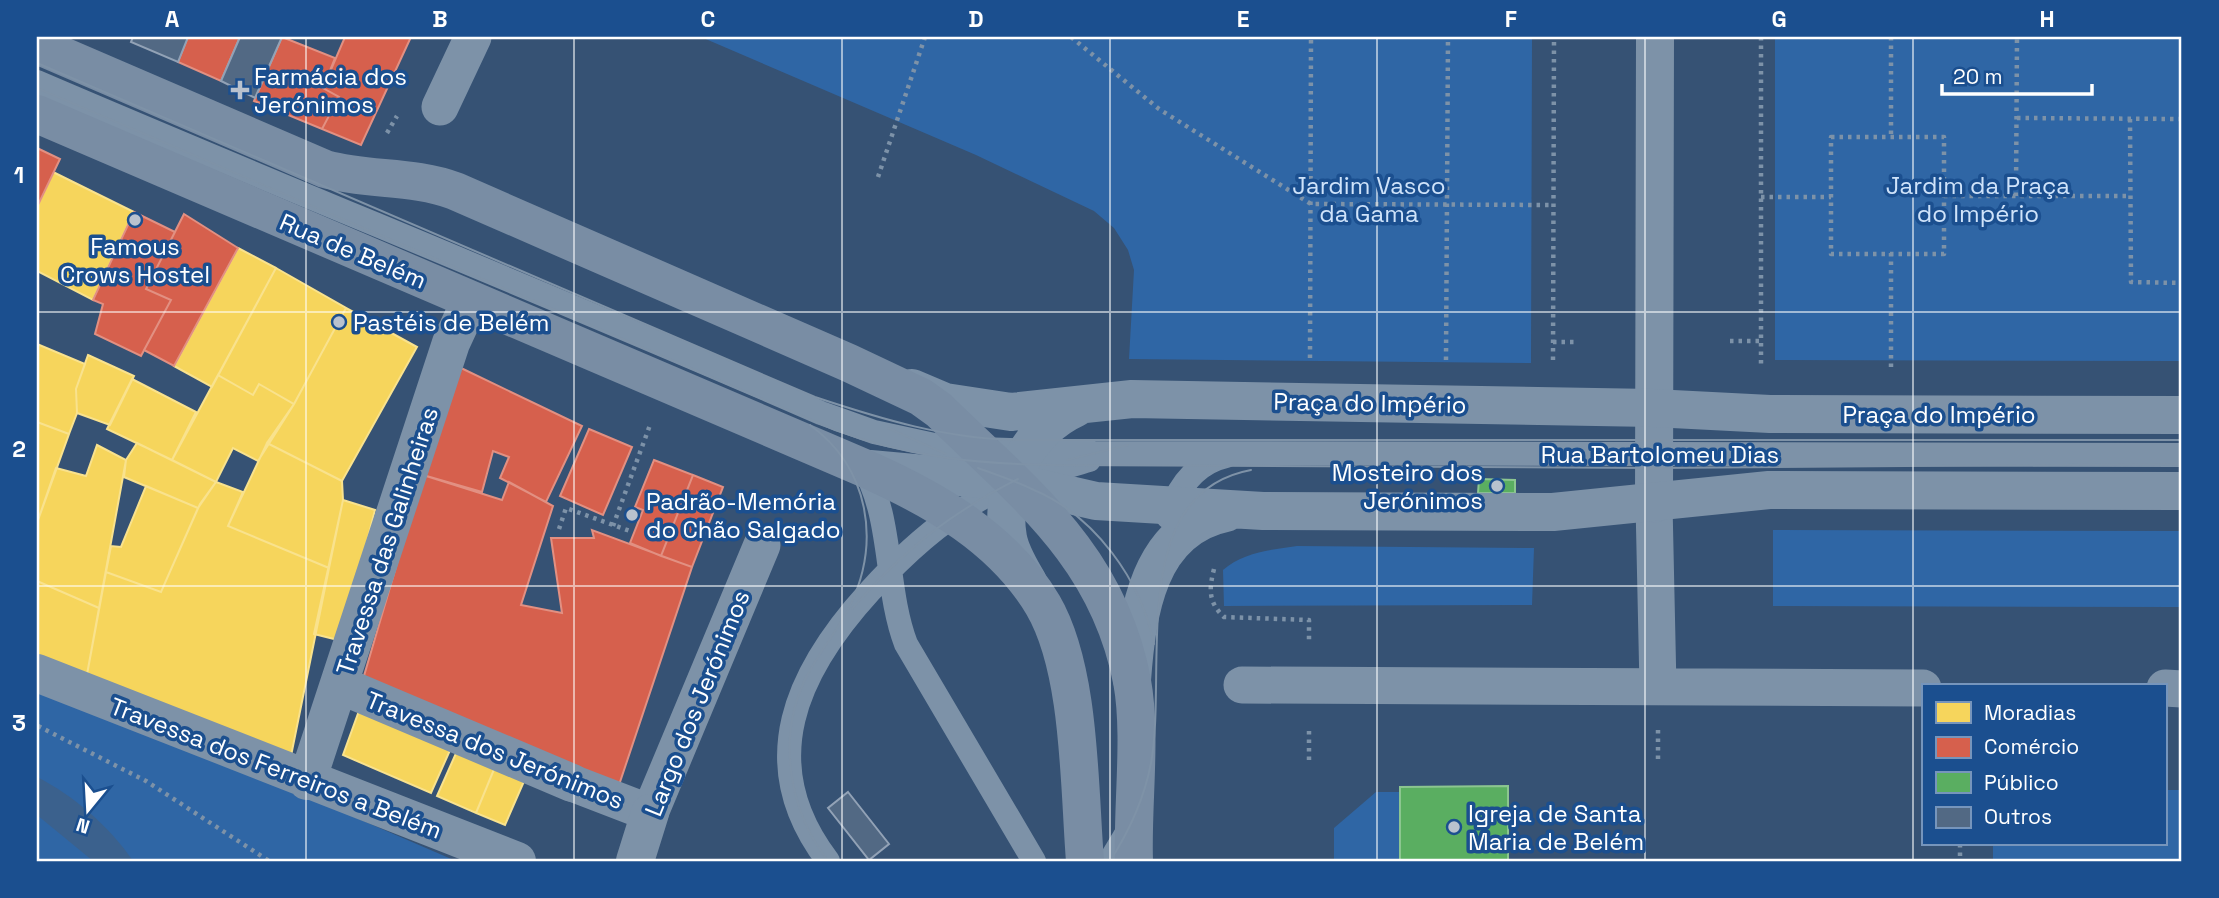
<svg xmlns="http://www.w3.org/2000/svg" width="2219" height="898" font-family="'Space Grotesk',sans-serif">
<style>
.green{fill:#2f66a5}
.water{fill:#3b618d}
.homes{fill:#f6d55c;stroke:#f9e28d;stroke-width:2}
.shops{fill:#d6604d;stroke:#e29082;stroke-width:2}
.public{fill:#5aae61;stroke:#8cc690;stroke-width:2}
.building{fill:#526984;stroke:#92a2b6;stroke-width:2}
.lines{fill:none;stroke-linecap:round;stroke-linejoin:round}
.path{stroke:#7d92a8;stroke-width:4.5;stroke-dasharray:3.5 5;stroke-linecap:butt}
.service{stroke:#7d92a8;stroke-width:24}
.pedestrian{stroke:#7d92a8;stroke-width:37}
.minor{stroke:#7d92a8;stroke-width:38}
.tertiary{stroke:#7d92a8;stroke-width:38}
.secondary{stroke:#798da4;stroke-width:38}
.tram{stroke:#7e92a7;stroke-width:2}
.grid{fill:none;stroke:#fff;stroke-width:2;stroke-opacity:0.55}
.poi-dot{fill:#b9c2ce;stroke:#1b4f8f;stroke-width:2.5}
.labels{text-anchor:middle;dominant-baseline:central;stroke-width:7;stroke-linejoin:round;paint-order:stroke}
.poi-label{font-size:24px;fill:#fff;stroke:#1b4f8f;text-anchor:start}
.park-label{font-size:24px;fill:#cfe3fa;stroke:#1b4f8f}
.street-label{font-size:24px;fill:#fff;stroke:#1b4f8f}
.neatline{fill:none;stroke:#fff;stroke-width:2.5}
.grid-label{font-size:23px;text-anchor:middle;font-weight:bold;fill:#fff}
</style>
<rect width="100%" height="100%" fill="#365274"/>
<!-- green -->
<path class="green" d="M701,37H1532L1531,363L1129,359L1134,270L1128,250L1114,228L1094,211L976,155Z
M1775,37H2182V361L1775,360Z
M1773,530L2182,531V607L1773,606Z
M1297,546L1534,548L1532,605L1224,606L1223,570C1244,552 1270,550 1297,546Z
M37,680L456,861H37Z
M2165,790H2182V861H1993V844H2165Z
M1376,792H1399L1400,861H1334V828Z"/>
<!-- water -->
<path class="water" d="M37,777C73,795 110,827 133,861H93L37,815Z"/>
<!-- homes -->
<path class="homes" d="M53,172L134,212L93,300L37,271V207Z
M238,248L276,268L212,387L174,366Z
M276,268L346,308L294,404L259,384L253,395L218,375Z
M346,308L417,347L342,481L267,443L294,404Z
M37,344L85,364L76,389L77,413L69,434L37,422Z
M88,355L134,376L110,425L77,413L76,389Z
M218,375L253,395L259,384L294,404L258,461L233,448L216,482L172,460Z
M132,379L196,412L172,460L107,429Z
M37,422L69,434L37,523Z
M137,443L216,482L198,508L124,477L126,460Z
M267,443L342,481L343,500L329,568L228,526Z
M97,445L126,460L99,608L37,581V523L56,468L86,476Z
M216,482L243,492L228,526L329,568L290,761L86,680L106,572L161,592L200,504Z
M146,486L198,508L161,592L106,572L111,546L121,547Z
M343,500L375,510L342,641L314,634Z
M37,581L99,608L86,680L37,658Z
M360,708L451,748L431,793L343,755Z
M457,751L495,767L476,813L437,796Z
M495,767L525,779L505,825L476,813Z"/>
<!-- shops -->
<path class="shops" d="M188,37H240L221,81L178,62Z
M282,37L335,58L323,88L339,97L322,129L254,101Z
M345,37H411L361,145L322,129L339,97L323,88Z
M37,148L60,159L37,207Z
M134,212L175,232L146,289L171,300L141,356L95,334L103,304L93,300Z
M184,214L238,248L174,366L144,350L171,300L146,289Z
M461,368L582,426L546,502L500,478L509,457L493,451L482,492L423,475Z
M589,429L632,447L603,515L560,496Z
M654,460L693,475L661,556L630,543L643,510L635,507Z
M423,475L502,500L509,482L553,506L521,605L562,613L551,538H594L592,530L692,567L619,785L361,686Z
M693,475L723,487L692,567L661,556Z"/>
<!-- public -->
<path class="public" d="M1479,479L1515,480V493H1478Z
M1508,786V861H1400V787Z"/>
<!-- building -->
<path class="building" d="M133,37H188L178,62L131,42Z
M240,37H282L255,98L221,81Z
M848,792L889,844L869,860L828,808Z"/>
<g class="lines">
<!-- path -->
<path class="path" d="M1071,37L1159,109L1311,204L1553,205
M1761,37V368
M1891,37V138
M2017,118L2182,119
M2130,119L2131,282L2182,283
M387,133L397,116
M1831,137H1944V254H1831Z
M878,177L925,37
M1944,196H2131
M2016,196L2017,37
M1761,197H1831
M1891,253V368
M1730,341H1760
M1553,342H1577
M1310,358L1311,37
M1446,360L1448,37
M1553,360L1554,37
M613,526L650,425
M559,529L566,508L630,531
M1214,569C1209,589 1208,602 1224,617L1309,620V640
M38,726L146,781L269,861
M1658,730V760
M1309,760V729
M1960,844V861"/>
<!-- service -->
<path class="service" d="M37,82C298,194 561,299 821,413L874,432L948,448L1095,453L2182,455
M861,463C894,517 884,586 906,644L1034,861
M1168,517C1178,487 1195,463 1226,456
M828,861C753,763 797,671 870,591C901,557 935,525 975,502C1011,481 1049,472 1089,460
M1110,861L1131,826"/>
<!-- pedestrian -->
<path class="pedestrian" d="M440,107L473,37
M1654,504L1658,687
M1242,685L1923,688
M2165,688L2182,689
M572,783L650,813L762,545"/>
<!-- minor -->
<path class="minor" d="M1654,504L1655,37
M37,673L517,861
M340,685L572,783
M307,781L451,343L470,302
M635,861L650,813"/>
<!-- tertiary -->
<path class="tertiary" d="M912,388L945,402L1011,412L1132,399L1653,408L1770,414L2182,415
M870,469L1013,482L1096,501L1263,511L1553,512L1769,490L2182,491
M1028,582C1020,568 1011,554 1008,538C999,486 1028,430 1076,408
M1132,680C1137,613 1148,529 1226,513"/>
<!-- secondary -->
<path class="secondary" d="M37,45L325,169C368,181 413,175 455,191L849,363L921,397L939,410C1025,494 1108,556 1132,681C1142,735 1132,805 1134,861
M37,114L864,468C934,499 1003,538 1043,605C1081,670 1079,787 1085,861"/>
<!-- tram -->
<path class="tram" d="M37,63L815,397C881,419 947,439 1017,440H2182
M37,88L835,430C908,457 977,464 1054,465L1654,468L2182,464
M810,425C869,468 881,541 850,606C838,630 820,651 808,674C776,734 788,809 828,861
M888,428L946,454
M1067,460L1128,445
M978,468C997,475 1016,481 1034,490C1095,516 1141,580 1154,644
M852,609C904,550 947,515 1018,479
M1110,861C1130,830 1144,800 1151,763C1168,671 1125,493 1251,470"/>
</g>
<!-- grid -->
<path class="grid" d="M306,37V861M574,37V861M842,37V861M1110,37V861M1377,37V861M1645,37V861M1913,37V861M37,312H2182M37,586H2182"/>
<!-- markers -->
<g class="poi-dot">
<path d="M236.5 79.5h7v7h7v7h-7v7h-7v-7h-7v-7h7z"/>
<circle cx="135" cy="220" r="7"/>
<circle cx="339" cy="322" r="7"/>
<circle cx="1497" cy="486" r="7"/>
<circle cx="632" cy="515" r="7"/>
<circle cx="1454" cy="827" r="7"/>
</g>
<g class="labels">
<!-- poi labels -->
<g class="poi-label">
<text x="254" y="76">Farmácia dos<tspan x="254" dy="28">Jerónimos</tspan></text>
<text x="135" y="246" text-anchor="middle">Famous<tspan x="135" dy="28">Crows Hostel</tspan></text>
<text x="353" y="322">Pastéis de Belém</text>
<text x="1483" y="472" text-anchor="end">Mosteiro dos<tspan x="1483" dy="28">Jerónimos</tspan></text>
<text x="646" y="501">Padrão-Memória<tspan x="646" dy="28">do Chão Salgado</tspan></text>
<text x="1468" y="813">Igreja de Santa<tspan x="1468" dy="28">Maria de Belém</tspan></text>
</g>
<!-- park labels -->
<g class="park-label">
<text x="1369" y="185">Jardim Vasco<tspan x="1369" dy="28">da Gama</tspan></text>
<text x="1978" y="185">Jardim da Praça<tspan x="1978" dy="28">do Império</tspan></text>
</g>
<!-- street labels -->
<g class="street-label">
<text transform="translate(353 251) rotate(23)">Rua de Belém</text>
<text transform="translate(1370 403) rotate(1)">Praça do Império</text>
<text x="1939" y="414">Praça do Império</text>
<text x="1660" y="454">Rua Bartolomeu Dias</text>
<text transform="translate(387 541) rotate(-72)">Travessa das Galinheiras</text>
<text transform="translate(697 703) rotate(-68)">Largo dos Jerónimos</text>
<text transform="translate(495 750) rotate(22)">Travessa dos Jerónimos</text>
<text transform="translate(276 768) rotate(21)">Travessa dos Ferreiros a Belém</text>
</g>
</g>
<!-- border -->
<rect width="2219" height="898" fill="none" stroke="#1b4f8f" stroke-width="77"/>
<!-- legend -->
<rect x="1922" y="684" width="245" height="161" fill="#1b4f8f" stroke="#7695bc" stroke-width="2"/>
<rect x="1936" y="702" width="35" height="21" fill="#f6d55c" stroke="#7695bc" stroke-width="2"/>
<text x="1984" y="720" font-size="21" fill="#ffffff">Moradias</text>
<rect x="1936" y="737" width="35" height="21" fill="#d6604d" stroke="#7695bc" stroke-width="2"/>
<text x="1984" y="754" font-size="21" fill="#ffffff">Comércio</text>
<rect x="1936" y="772" width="35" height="21" fill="#5aae61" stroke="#7695bc" stroke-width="2"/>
<text x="1984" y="790" font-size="21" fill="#ffffff">Público</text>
<rect x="1936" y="807" width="35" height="21" fill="#526984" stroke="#7695bc" stroke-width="2"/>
<text x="1984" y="824" font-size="21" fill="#ffffff">Outros</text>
<!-- north arrow -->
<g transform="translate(88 810) rotate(198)" stroke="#1b4f8f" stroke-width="5" paint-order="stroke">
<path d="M0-5L12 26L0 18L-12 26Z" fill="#ffffff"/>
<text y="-10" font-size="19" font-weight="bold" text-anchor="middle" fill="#ffffff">N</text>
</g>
<!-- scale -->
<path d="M1942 84v10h150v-10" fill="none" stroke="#ffffff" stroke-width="3.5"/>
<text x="1953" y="84" font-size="21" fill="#ffffff" stroke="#1b4f8f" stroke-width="5" paint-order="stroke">20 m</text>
<rect x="38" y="38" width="2142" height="822" class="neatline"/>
<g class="grid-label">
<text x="172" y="27">A</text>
<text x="440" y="27">B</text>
<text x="708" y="27">C</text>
<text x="976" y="27">D</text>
<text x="1243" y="27">E</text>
<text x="1511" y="27">F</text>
<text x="1779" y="27">G</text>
<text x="2047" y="27">H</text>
<text x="19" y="183">1</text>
<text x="19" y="457">2</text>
<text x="19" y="731">3</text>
</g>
</svg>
